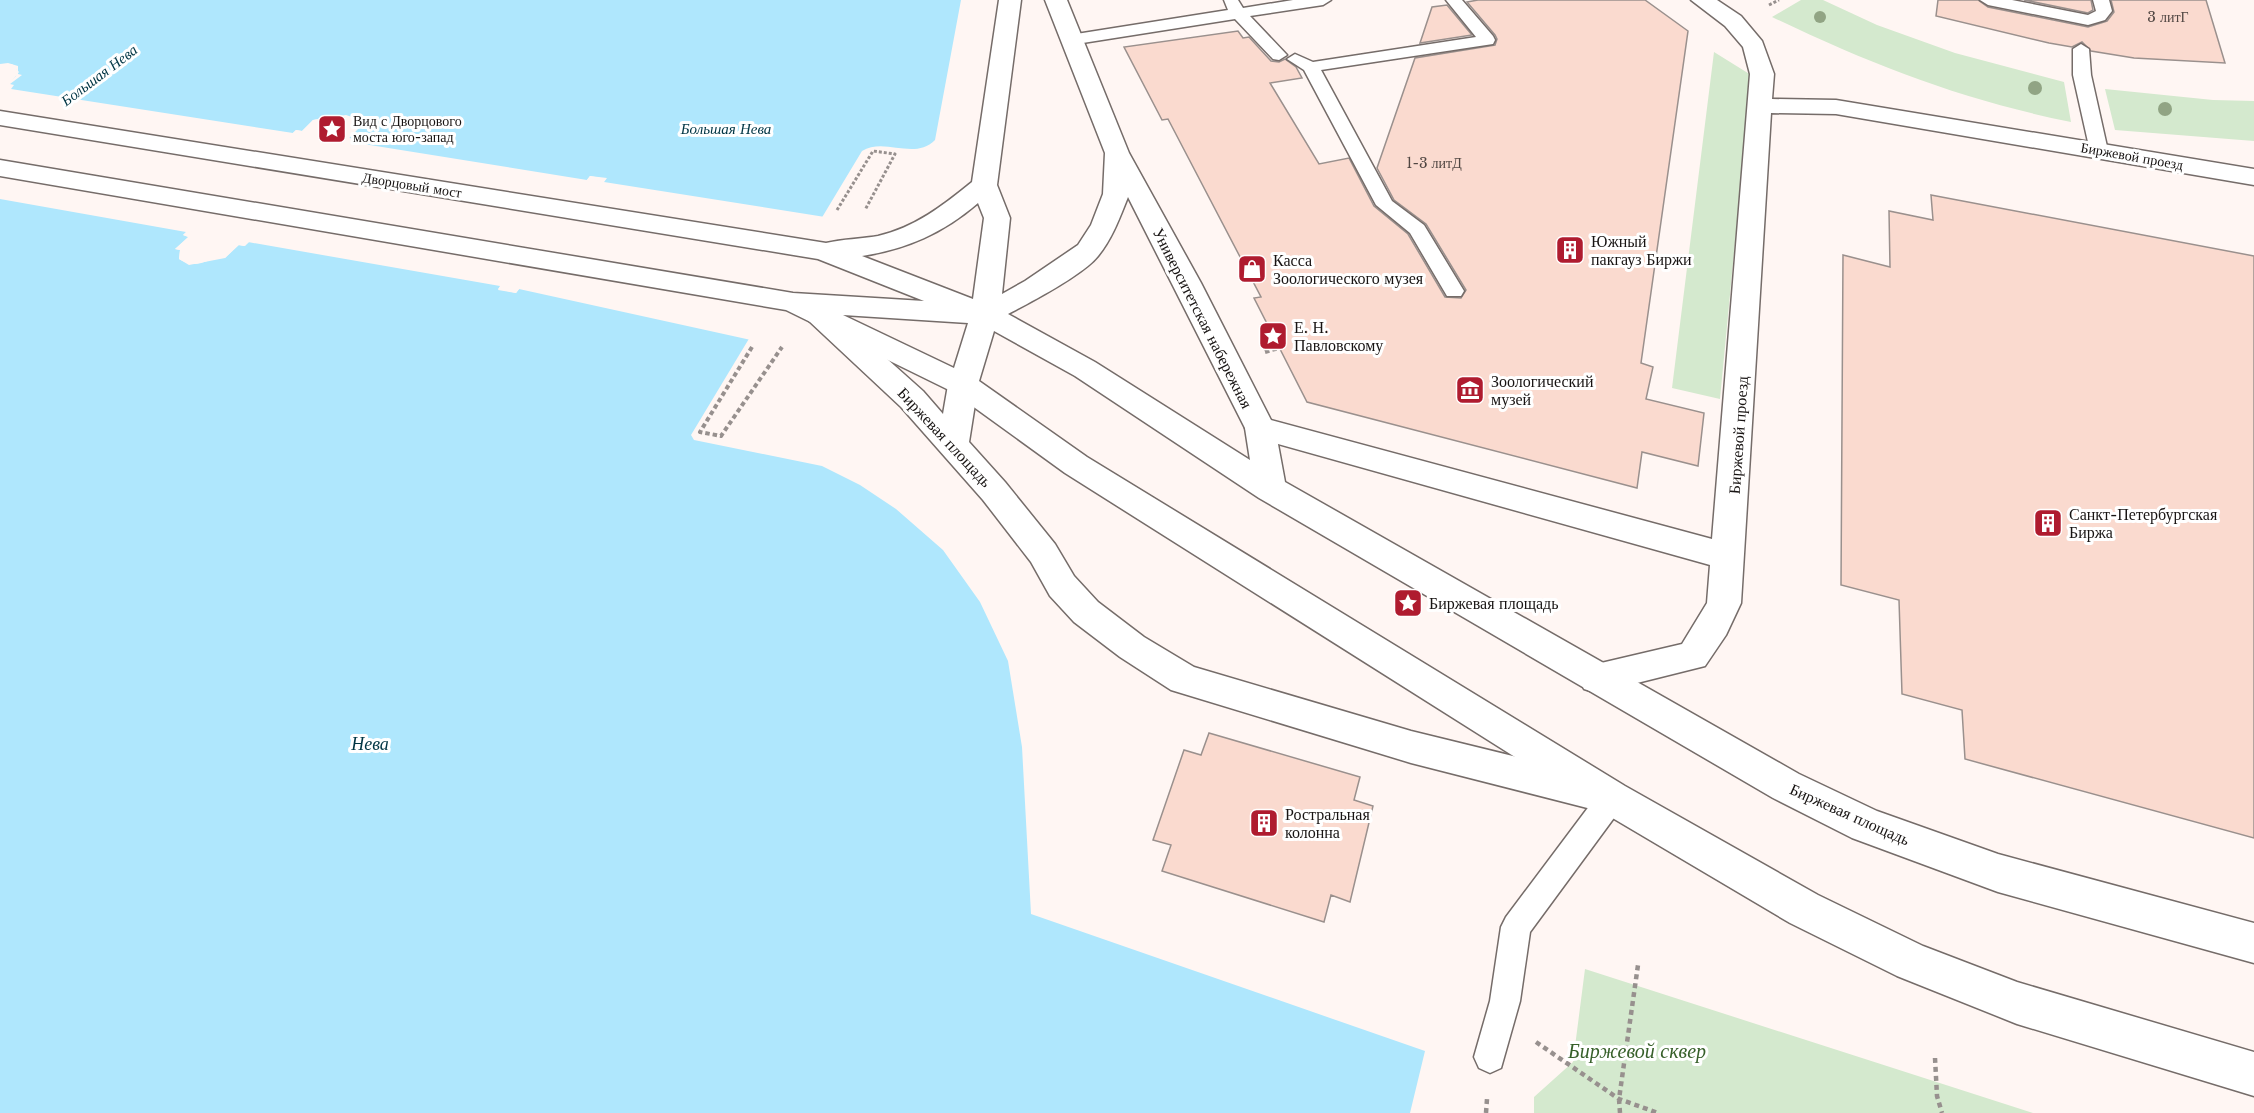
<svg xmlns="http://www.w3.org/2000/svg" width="2254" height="1113" font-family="'Libre Baskerville',serif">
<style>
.green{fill:#d4e9ce}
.water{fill:#afe7fd;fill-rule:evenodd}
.pier{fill:#fff6f3;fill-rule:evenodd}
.building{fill:#fadacf;stroke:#9a908d;stroke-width:1.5}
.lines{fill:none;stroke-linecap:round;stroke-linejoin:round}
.lane-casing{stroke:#756c69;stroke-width:3}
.street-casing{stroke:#756c69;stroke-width:3}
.primary-casing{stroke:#756c69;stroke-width:3}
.path-far2{stroke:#97908e;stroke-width:3;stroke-dasharray:3 2;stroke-linecap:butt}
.path-far1{stroke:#97908e;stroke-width:4;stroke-dasharray:4.5 3;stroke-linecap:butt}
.path{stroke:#97908e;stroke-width:4.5;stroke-dasharray:5 4;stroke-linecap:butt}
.lane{fill:#fff;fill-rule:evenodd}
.street{fill:#fff;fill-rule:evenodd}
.primary{fill:#fff;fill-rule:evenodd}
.tree{fill:#91a484}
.labels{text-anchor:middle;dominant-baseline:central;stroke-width:6;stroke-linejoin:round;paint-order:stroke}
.number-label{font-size:14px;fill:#504642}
.far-poi-label{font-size:14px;fill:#181413;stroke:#fff;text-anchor:start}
.far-street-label{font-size:14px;fill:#181413;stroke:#fff}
.far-water-label{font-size:15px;font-style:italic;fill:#003544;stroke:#fff}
.poi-label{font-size:16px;fill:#181413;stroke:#fff;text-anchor:start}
.street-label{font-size:16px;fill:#181413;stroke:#fff}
.water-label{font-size:18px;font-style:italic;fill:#003544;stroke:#fff}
.near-park-label{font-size:20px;font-style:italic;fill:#37602a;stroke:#fff}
</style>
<rect width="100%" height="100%" fill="#fff6f3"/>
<!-- green -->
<path class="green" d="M1801,0H1823L1877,25L1955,53L2064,82L2071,122C1962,100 1872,65 1772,17Z
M1714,52L1751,75L1720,399L1672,388Z
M2105,89L2213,100L2254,101V141L2115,130Z
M1585,969L2033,1113H1534V1097L1573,1062Z"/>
<!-- water -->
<path class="water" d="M0,0H961L935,140C914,161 885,137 862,151L691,435L694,440L822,466L860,485L896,509L943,550L980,602L1008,661L1022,747L1031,914L1425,1051L1410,1113H0V96L19,72L12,64H0ZM332,116L354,119V127H359L349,138L353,140L245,246L239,245L225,258C207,255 201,272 179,259L180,250L175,249L189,237L183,235L296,130L302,131L313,120ZM590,176L606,179L516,293L498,289Z"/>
<!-- pier -->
<path class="pier" d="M8,63L18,66V74L22,75L10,84L14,85L11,89L293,133L296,130L302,131L313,120L346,115L352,117L355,127H360L349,138L354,139L351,142L587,180L590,176L607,178L604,182L825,217L751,340L519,289L516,293L498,290L500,286L248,242L244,246L238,245L225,258L189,265L179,259L180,250L175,249L188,237L183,235L186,232L0,199V92L16,76L17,70L12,67H0V64ZM345,118L353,123V129L346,137L348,141L243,243H237L224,255L203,261L189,262L182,258L181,247L191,237L189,234L298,133L303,134L314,123ZM591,179L601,181L514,290L503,288Z"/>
<!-- building -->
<path class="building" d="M1478,0H1645L1688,31L1641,363L1653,367L1646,399L1704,413L1698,466L1642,452L1637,488L1307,402L1254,298L1261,297L1168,119L1162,120L1124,47L1238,31L1243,38L1249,37L1271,61L1279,62L1285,59L1296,67L1302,78L1270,83L1319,164L1349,158L1374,206L1408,234L1445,297L1461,298L1466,290L1426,224L1394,200L1377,168L1415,58L1495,45L1497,39L1495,35L1467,2Z
M1938,0H1978L1988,7L2088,27L2107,21L2114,12L2111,0H2206L2225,63L2134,58L2091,51L2082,42L2072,47L2049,43L1936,16Z
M2024,0H2091L2093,10L2088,13Z
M1447,5L1472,35L1420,43L1432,7Z
M1931,195L2254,256V838L1965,759L1962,710L1902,694L1899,600L1841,585L1843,255L1890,267L1889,211L1933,220Z
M1209,733L1360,777L1354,800L1373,806L1350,902L1331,895L1324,922L1162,871L1171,845L1153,840L1184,750L1201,755Z"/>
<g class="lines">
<!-- lane casing -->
<g class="lane-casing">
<path id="lane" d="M1224,0H1238L1243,8L1293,0H1331L1323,5L1250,16L1287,55L1279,60L1273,59L1235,19L1070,45L1062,40L1070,35L1228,10Z
M1446,0H1462L1493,36L1495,40L1493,44L1321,70L1392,201L1424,225L1464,291L1461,296H1447L1410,233L1376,205L1304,70L1287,59L1295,54L1313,62L1476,37Z
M1980,0H2012L2088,15L2096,11L2093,0H2109L2112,11L2105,20L2088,25L1988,5Z
M2081,44L2089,49L2091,75L2108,151L2099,156L2090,151L2073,75V49Z
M1612,785L1622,789L1626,798L1622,807L1530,932L1520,1001L1501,1068L1490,1073L1479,1068L1474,1057L1490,1001L1501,927L1506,917L1602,789Z"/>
</g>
<!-- street casing -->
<g class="street-casing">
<path id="street" d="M1691,0H1717L1741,16L1762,41L1774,74L1772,99L1836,100L2254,169V185L1836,114L1771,113L1741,603L1726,635L1705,666L1597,693L1584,689L1579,678L1584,667L1682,644L1707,603L1710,565L1260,439L1249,436L1245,428L1249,420L1260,417L1712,539L1750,74L1743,47L1725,26Z
M819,304L829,307L923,391L943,414L948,385L953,378L963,374L973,378L978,385L969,442L1005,482L1055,544L1074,576L1098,602L1144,637L1194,667L1411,731L1603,778L1616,783L1622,795L1616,807L1603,812L1411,763L1171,690L1120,657L1074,622L1050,596L1031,562L983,500L901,407L809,321L805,314L809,307Z"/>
</g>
<!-- primary casing -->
<g class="primary-casing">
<path id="primary" d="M999,0H1021L997,185L1010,218L1002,294L1025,281L1078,245L1091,225L1103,194L1105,153L1045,0H1067L1129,153L1201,283L1275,428L1285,482L1799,774L1877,811L1998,854L2254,923V963L1998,892L1852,838L1773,798L1259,498L1075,376L994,331L979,381L1087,457L1625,786L1818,895L1923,946L2017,982L2254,1052V1096L2017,1024L1897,976L1790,923L1599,810L1065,473L953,392L786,310L0,176V160L793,293L924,301L818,259L0,125V111L826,243C843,239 861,239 878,236C914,228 944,205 972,182ZM1128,197L1245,428L1250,460L1095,362L1008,314C1031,302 1083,275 1098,256C1112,239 1120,217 1128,197ZM978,203L984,218L973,299L862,256C907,249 943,233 978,203ZM843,315L968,323L954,368Z"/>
</g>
<!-- path-far2 -->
<path class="path-far2" d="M1769,5L1779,0
M837,210L873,151L895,154L865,210"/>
<!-- path-far1 -->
<path class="path-far1" d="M752,347L700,432L721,436L782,347
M1265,352L1279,348"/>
<!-- path -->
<path class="path" d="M1536,1042L1619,1099L1658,1113
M1935,1058L1937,1096L1942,1113
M1486,1113L1487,1099
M1620,1113L1619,1099L1638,965"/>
<!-- lane -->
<use href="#lane" class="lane"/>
<!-- street -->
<use href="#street" class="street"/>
<!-- primary -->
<use href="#primary" class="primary"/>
</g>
<!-- trees -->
<g class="tree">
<circle cx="1820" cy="17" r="6"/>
<circle cx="2035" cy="88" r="7"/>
<circle cx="2165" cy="109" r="7"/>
</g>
<!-- icons -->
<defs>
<g id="sight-square" transform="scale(1.5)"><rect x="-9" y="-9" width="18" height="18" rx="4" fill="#af1b2f" stroke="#fff"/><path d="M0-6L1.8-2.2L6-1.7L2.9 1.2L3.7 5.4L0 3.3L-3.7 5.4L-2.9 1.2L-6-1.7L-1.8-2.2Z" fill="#fff"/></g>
<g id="building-square" transform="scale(1.5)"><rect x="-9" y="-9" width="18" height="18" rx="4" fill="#af1b2f" stroke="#fff"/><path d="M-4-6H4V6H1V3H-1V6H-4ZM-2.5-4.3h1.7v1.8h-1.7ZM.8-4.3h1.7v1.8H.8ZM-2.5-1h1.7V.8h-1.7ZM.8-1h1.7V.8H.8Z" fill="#fff"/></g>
<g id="shop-square" transform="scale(1.5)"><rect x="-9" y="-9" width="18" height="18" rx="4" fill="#af1b2f" stroke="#fff"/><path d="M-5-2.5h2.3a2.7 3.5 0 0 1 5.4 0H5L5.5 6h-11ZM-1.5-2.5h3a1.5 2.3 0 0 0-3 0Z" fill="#fff"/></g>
<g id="museum-square" transform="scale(1.5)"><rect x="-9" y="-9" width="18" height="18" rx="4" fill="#af1b2f" stroke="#fff"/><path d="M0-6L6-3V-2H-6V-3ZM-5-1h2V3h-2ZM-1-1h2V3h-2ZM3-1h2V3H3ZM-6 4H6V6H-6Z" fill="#fff"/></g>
</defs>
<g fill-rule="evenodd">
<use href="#sight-square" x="332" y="129"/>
<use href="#building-square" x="1570" y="250"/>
<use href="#shop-square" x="1252" y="269"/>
<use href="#sight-square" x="1273" y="336"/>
<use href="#museum-square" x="1470" y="390"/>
<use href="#building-square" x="2048" y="523"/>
<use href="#sight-square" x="1408" y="603"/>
<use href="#building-square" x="1264" y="823"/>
</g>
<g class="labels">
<!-- number labels -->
<g class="number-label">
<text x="2168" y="17">3 литГ</text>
<text x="1434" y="163">1-3 литД</text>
</g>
<!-- far-poi labels -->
<g class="far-poi-label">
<text x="353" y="121">Вид с Дворцового<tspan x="353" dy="16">моста юго-запад</tspan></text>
</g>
<!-- far-street labels -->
<g class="far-street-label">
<text transform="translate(2132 156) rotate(10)">Биржевой проезд</text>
<text transform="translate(412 185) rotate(9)">Дворцовый мост</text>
</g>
<!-- far-water labels -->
<g class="far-water-label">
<text transform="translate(99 75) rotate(-37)">Большая Нева</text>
<text x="726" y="128">Большая Нева</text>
</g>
<!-- poi labels -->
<g class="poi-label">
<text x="1591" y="241">Южный<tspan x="1591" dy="18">пакгауз Биржи</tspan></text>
<text x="1273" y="260">Касса<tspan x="1273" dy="18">Зоологического музея</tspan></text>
<text x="1294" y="327">Е. Н.<tspan x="1294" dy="18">Павловскому</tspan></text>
<text x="1491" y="381">Зоологический<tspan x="1491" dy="18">музей</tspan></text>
<text x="2069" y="514">Санкт-Петербургская<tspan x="2069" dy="18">Биржа</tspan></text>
<text x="1429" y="603">Биржевая площадь</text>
<text x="1285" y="814">Ростральная<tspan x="1285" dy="18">колонна</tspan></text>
</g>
<!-- street labels -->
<g class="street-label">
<text transform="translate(1203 318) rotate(63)">Университетская набережная</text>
<text transform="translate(1738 435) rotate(-86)">Биржевой проезд</text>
<text transform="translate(945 437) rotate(47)">Биржевая площадь</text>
<text transform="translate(1850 814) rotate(24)">Биржевая площадь</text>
</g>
<!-- water labels -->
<g class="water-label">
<text x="370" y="744">Нева</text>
</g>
<!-- near-park labels -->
<g class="near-park-label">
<text x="1637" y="1051">Биржевой сквер</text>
</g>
</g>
</svg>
